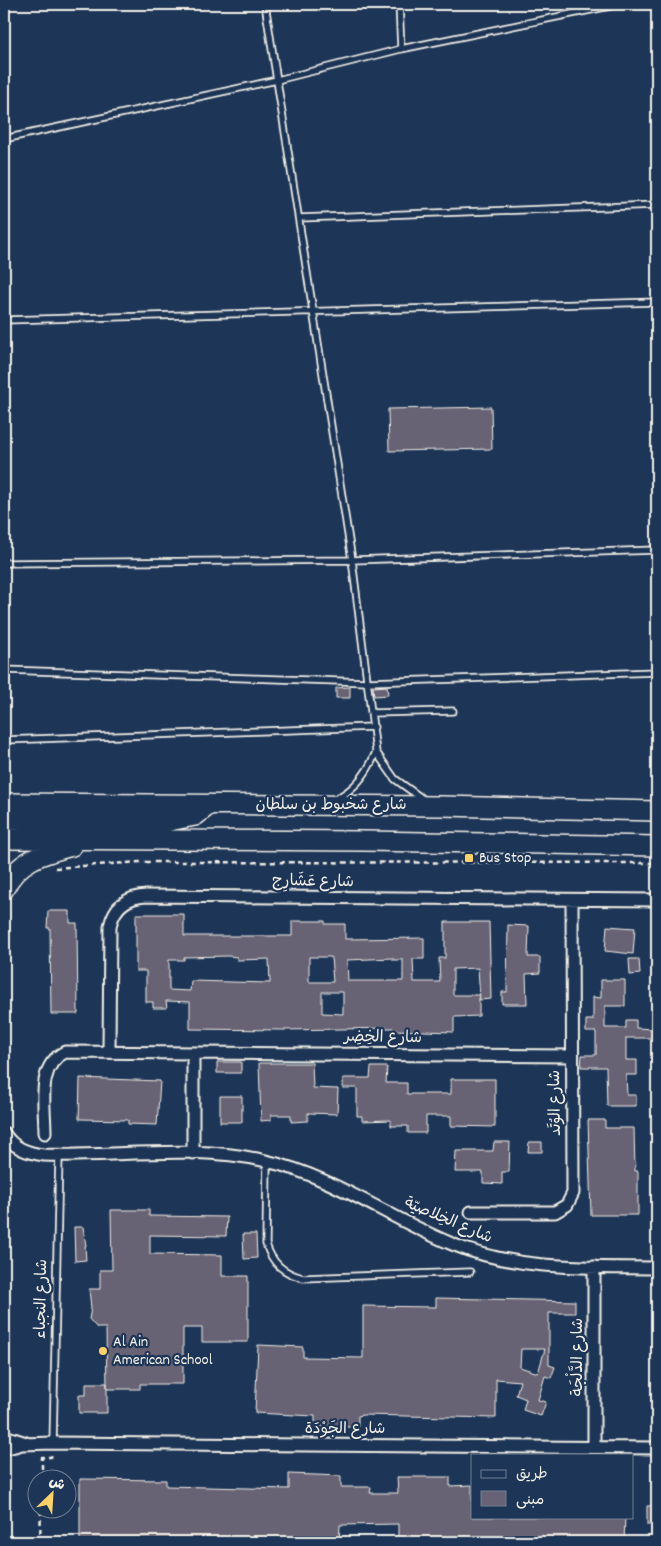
<svg xmlns="http://www.w3.org/2000/svg" width="661" height="1546" font-family="Dekko,'Playpen Sans Arabic',sans-serif">
<style>
.building{fill:#676275;stroke:#f4f1e8;fill-rule:evenodd}
.lines{fill:none;stroke-linecap:round;stroke-linejoin:round}
.service-casing{stroke:#f4f1e8;stroke-width:9}
.minor-casing{stroke:#f4f1e8;stroke-width:15}
.primary-casing{stroke:#f4f1e8;stroke-width:22}
.path{stroke:#f4f1e8;stroke-width:2.5;stroke-dasharray:5 4;stroke-linecap:butt}
.service{stroke:#1d3557;stroke-width:5.5}
.minor{stroke:#1d3557;stroke-width:11}
.primary{stroke:#1d3557;stroke-width:19}
.poi-dot{fill:#ffd166;stroke:#1d3557;stroke-width:2}
.labels{text-anchor:middle;dominant-baseline:central;stroke-width:4.5;stroke-linejoin:round;paint-order:stroke}
.street-label{font-size:16px;fill:#f4f1e8;stroke:#1d3557}
.poi-label{font-size:16px;fill:#f4f1e8;stroke:#1d3557;text-anchor:start}
</style>
<rect width="100%" height="100%" fill="#1d3557"/>
<filter id="ink" filterUnits="userSpaceOnUse"><feTurbulence type="fractalNoise" baseFrequency=".02" numOctaves="2"/><feDisplacementMap in="SourceGraphic" scale="10" xChannelSelector="R" yChannelSelector="G"/><feConvolveMatrix kernelMatrix="1 2 1 2 8 2 1 2 1" color-interpolation-filters="sRGB"/></filter>
<g filter="url(#ink)">
<!-- building -->
<path class="building" d="M491,407L492,449L389,451L388,409Z
M387,686L388,695L374,696L373,687Z
M350,687V698H336V688Z
M48,911H70V923H77L78,1014H51L50,928H47Z
M136,914H184V936H292V921H325V924H345V939L424,938V959H413L414,982H440L439,958H445V922H489L491,999L480,1000L478,968L453,969V995H479V1016L454,1017V1032L393,1030V1028L285,1030L190,1029V1002L166,1001L167,1008H153V1002H146V971H136ZM228,956L237,957V960L269,959L270,983L191,981L190,991L169,990V960H184V957ZM309,957H331L333,982H309ZM393,958V960H403V981H348L347,960ZM322,992H343V1014L322,1013Z
M508,925L529,926L528,957H540V973L526,974L527,1004H502V992H507Z
M607,926L635,928L633,954L605,951Z
M629,959H639L640,974L630,975Z
M601,980H625V1006H605V1028H626V1020H636V1028L653,1029V1038H626V1060H637V1075H626L627,1095H636V1106H607L606,1067H581L582,1055H596V1032H586V1020H593V997L601,998Z
M217,1062H241V1073H217Z
M259,1063H312L313,1088L338,1089L337,1114L308,1113V1121L291,1122V1115H271V1120L261,1121Z
M371,1067H387L386,1083H407V1094H451V1079H495V1127L451,1126V1116H426V1133H408V1126H391V1120L362,1121V1116H357V1088H343V1078H370Z
M80,1078L160,1081L157,1125L128,1124V1120L79,1119Z
M220,1096H242V1122H220Z
M588,1120H605V1128H634L635,1171H638V1215H591Z
M494,1142H510L509,1172H502V1184L483,1183V1172H455L456,1151H493Z
M529,1142H542V1152H528Z
M111,1210H149V1216L227,1217L226,1236L150,1235V1254L222,1255V1276H248V1342H202V1328H183V1384H140V1389H107L106,1328H97L89,1319L91,1308L89,1289H100V1270H112Z
M74,1227H83L86,1246H85L86,1260L75,1261Z
M243,1234H256L257,1258L244,1259Z
M436,1298L575,1301V1313H549V1365L555,1367L551,1378L545,1376L538,1400L546,1402L541,1416L523,1410L526,1399L516,1395L520,1381L496,1379V1418L363,1415L358,1416V1427H315V1416L255,1413L258,1345L303,1347V1357L363,1358V1306L436,1307ZM521,1349H545L538,1373L520,1367Z
M86,1383H107V1413H79V1395H86Z
M289,1474L341,1476V1487H371L370,1493H398L397,1477H450V1486L472,1485V1517H625L624,1542H398V1524L340,1525L339,1542L165,1540V1542H80V1479L166,1480V1486L289,1489Z
M647,1506H657V1525H647Z"/>
<g class="lines">
<!-- service casing -->
<g class="service-casing">
<path id="service" d="M265,4L352,560L376,752L395,779L424,800
M399,4L401,49
M4,139L277,80L401,49L620,4
M299,218L657,205
M4,320L657,302
M4,563L352,560L657,550
M4,670L368,682L657,672
M372,713L453,711
M4,740L374,727
M337,798C357,788 368,772 376,752
M267,1161L266,1244C272,1263 283,1273 303,1278L470,1272
M53,1443L59,1156"/>
</g>
<!-- minor casing -->
<g class="minor-casing">
<path id="minor" d="M109,1052L110,926C114,907 126,897 146,896L657,900
M4,1133C13,1148 27,1153 44,1155C117,1157 194,1144 266,1161C333,1176 390,1219 452,1244C518,1271 588,1267 657,1268
M45,1133C45,1105 36,1066 65,1052L572,1056
M193,1153V1053
M471,1212H555L567,1205L573,1193L572,901
M4,1436L26,1443
M594,1447V1267
M4,1449L22,1444L53,1443L657,1448"/>
</g>
<!-- primary casing -->
<g class="primary-casing">
<path id="primary" d="M4,803L442,806L657,811
M4,820L164,822L195,816L209,805
M4,839L364,841L657,846
M4,889C18,860 42,854 72,846"/>
</g>
<!-- path -->
<path class="path" d="M55,868L140,862L657,863
M654,1256L657,1088
M42,1478V1457H51L52,1455
M40,1542L41,1508"/>
<!-- service -->
<use href="#service" class="service"/>
<!-- minor -->
<use href="#minor" class="minor"/>
<!-- primary -->
<use href="#primary" class="primary"/>
</g>
</g>
<!-- markers -->
<g class="poi-dot">
<rect x="464" y="853" width="10" height="10" rx="2.5"/>
<circle cx="103" cy="1351" r="5"/>
</g>
<g class="labels">
<!-- street labels -->
<g class="street-label">
<text x="331" y="805">شارع شخبوط بن سلطان</text>
<text transform="translate(313 882) rotate(1)">شارع عَشَارِج</text>
<text transform="translate(383 1038) rotate(1)">شارع الخِضِر</text>
<text transform="translate(556 1103) rotate(-91)">شارع الوُتَد</text>
<text transform="translate(448 1221) rotate(23)">شارع الخِلاصيّة</text>
<text transform="translate(42 1299) rotate(-89)">شارع النجباء</text>
<text transform="translate(578 1357) rotate(-90)">شارع الدَّلْجَة</text>
<text x="345" y="1429">شارع الجَوْدَة</text>
</g>
<!-- poi labels -->
<g class="poi-label">
<text x="479" y="858">Bus Stop</text>
<text x="113" y="1342">Al Ain<tspan x="113" dy="18">American School</tspan></text>
</g>
</g>
<!-- margin -->
<rect width="661" height="1546" fill="none" stroke="#1d3557" stroke-width="20"/>
<rect x="10" y="10" width="641" height="1526" fill="none" stroke="#f4f1e8" stroke-width="2" filter="url(#ink)"/>
<!-- legend -->
<rect x="471" y="1454" width="162" height="65" fill="#1d3557" stroke="#738091"/>
<rect x="481" y="1470" width="25" height="8" fill="#1d3557" stroke="#738091"/>
<text x="516" y="1478" font-size="15" fill="#f4f1e8">طريق</text>
<rect x="481" y="1491" width="25" height="15" fill="#676275" stroke="#738091"/>
<text x="516" y="1504" font-size="15" fill="#f4f1e8">مبنى</text>
<!-- north arrow -->
<g transform="translate(52 1494) rotate(25)"><circle r="24" fill="#1d3557" stroke="#738091"/>
<path d="M0-4L9 19L0 12L-9 19Z" fill="#ffd166"/>
<text y="-8" font-size="14" font-weight="bold" text-anchor="middle" fill="#f4f1e8">ش</text>
</g>
</svg>
